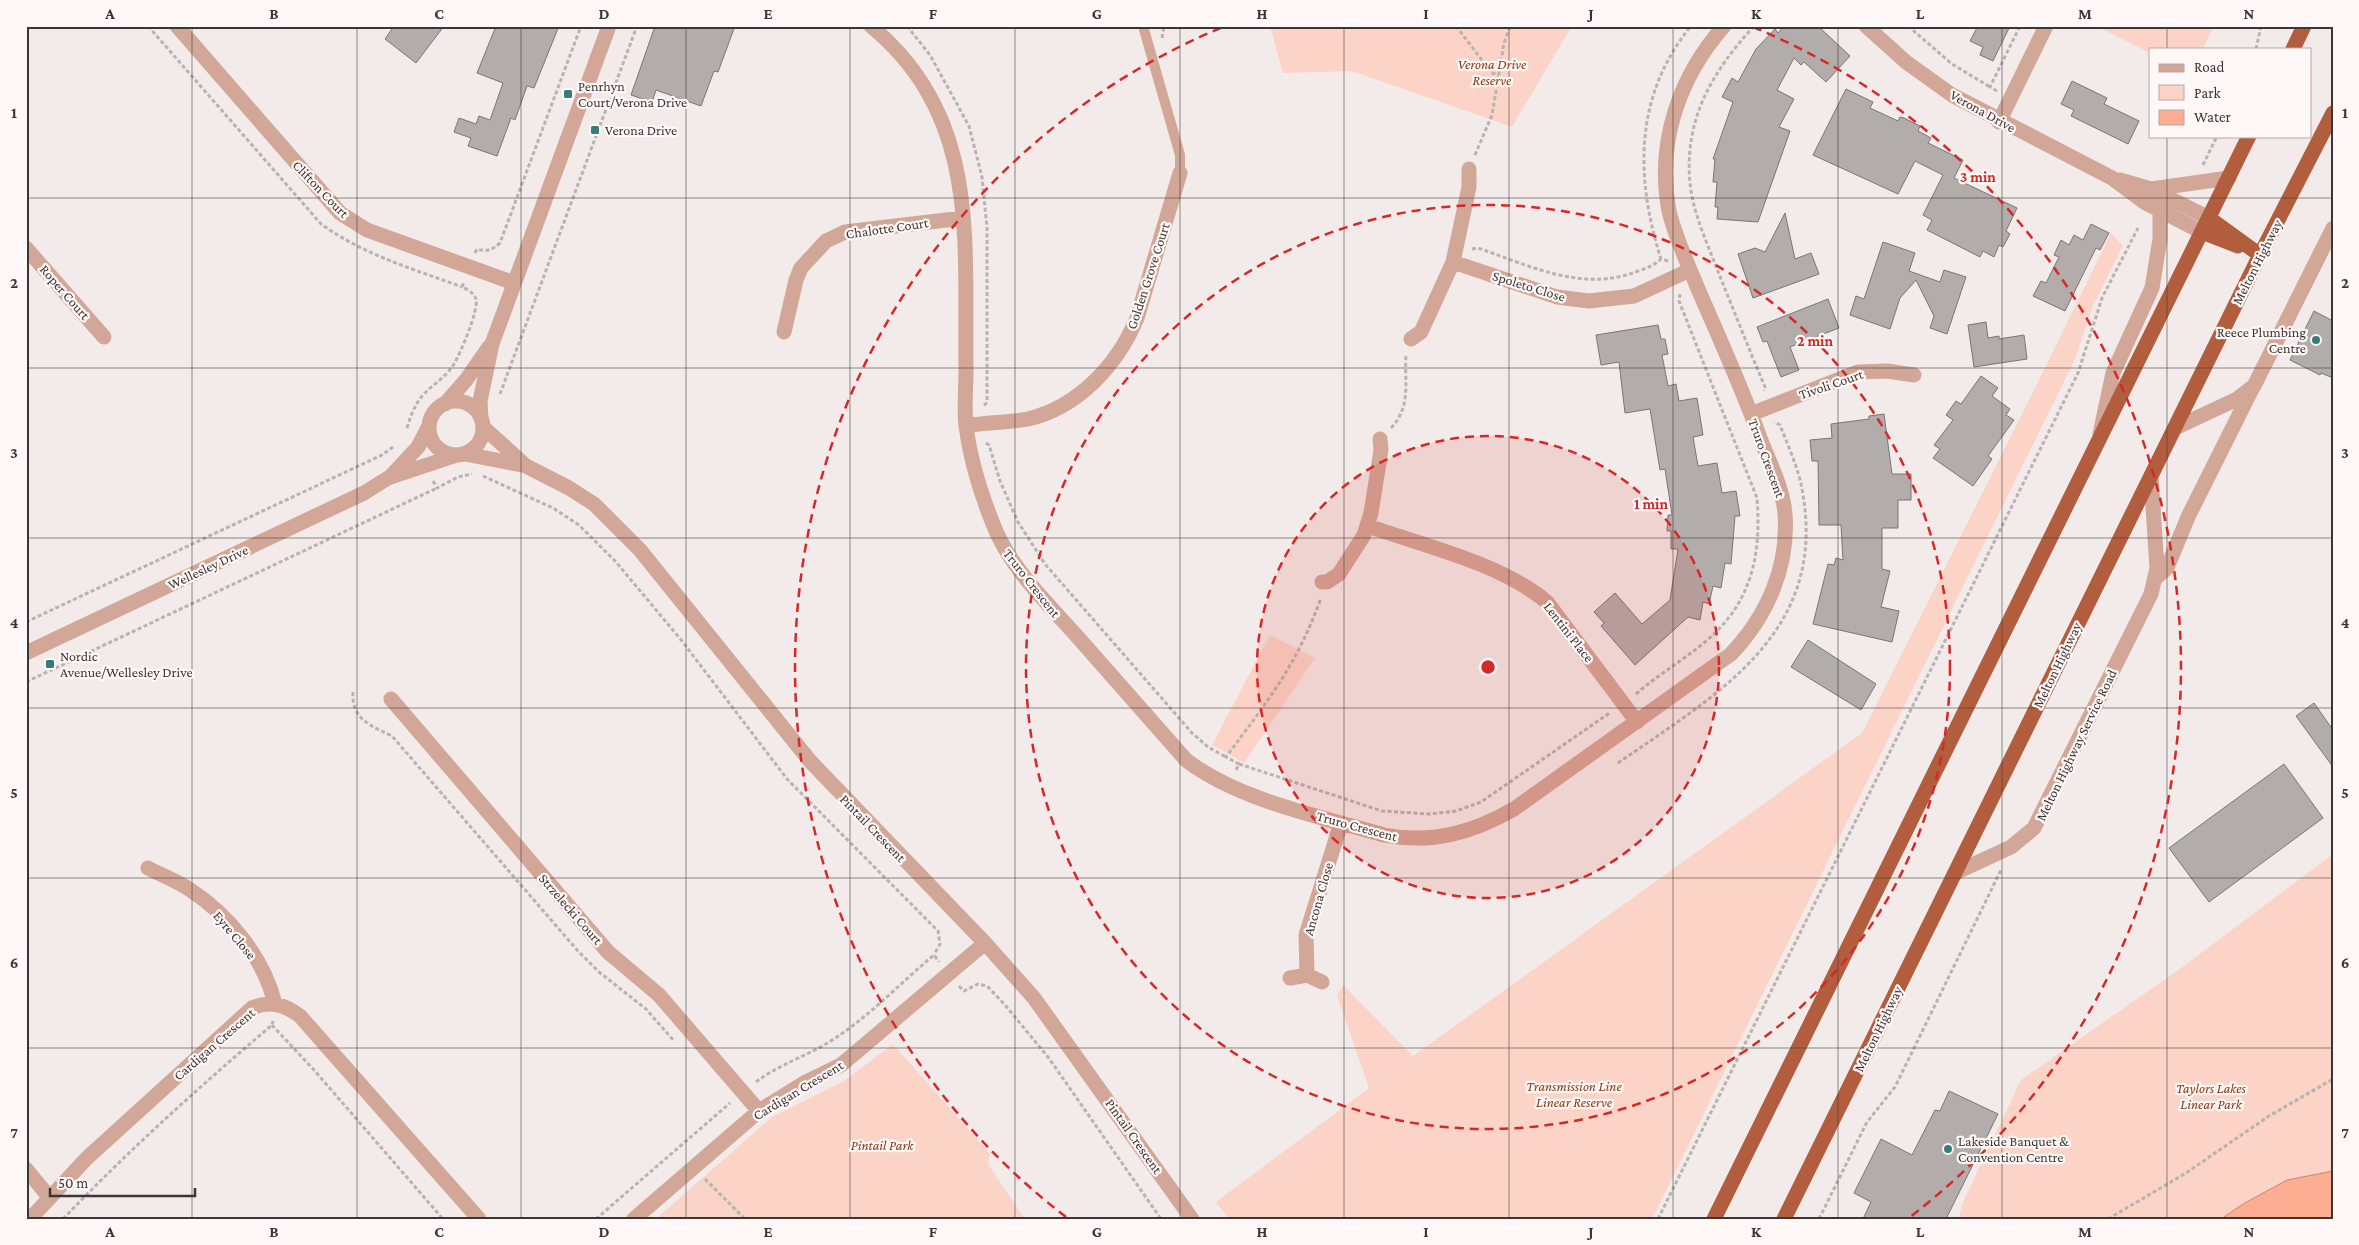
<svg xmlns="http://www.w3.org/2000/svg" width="2359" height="1245" font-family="'Crimson Pro',serif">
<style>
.green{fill:#fbd4c7}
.water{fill:#fdad91;stroke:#c28975}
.building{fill:#b2acaa;stroke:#7b7573}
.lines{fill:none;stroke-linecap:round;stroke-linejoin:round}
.path{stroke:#b8b2b1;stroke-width:3;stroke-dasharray:4 2.5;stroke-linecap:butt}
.service{stroke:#d3a797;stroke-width:10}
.minor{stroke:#d3a797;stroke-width:15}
.tertiary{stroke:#d3a797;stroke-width:15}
.trunk{stroke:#b15d3e;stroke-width:15}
.grid{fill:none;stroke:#393635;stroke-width:1;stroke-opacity:0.55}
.ring{fill:none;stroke:#d62828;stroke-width:2.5;stroke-dasharray:9 6}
.poi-dot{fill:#357d79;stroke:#fff8f6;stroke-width:2}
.labels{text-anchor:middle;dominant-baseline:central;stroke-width:4.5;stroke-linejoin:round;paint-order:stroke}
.park-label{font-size:14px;font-style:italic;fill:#8a3511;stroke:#fff8f6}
.poi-label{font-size:14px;fill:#393635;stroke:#fff8f6;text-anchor:start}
.street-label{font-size:14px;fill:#393635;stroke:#fff8f6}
.centre{fill:#d62828;stroke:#fff8f6;stroke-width:2.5}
.ring-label{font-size:15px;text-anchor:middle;font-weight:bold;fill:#d62828;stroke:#fff8f6;stroke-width:4.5;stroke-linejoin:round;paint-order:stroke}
.neatline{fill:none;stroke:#393635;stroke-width:2}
.grid-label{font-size:16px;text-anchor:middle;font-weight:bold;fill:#393635}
</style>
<rect width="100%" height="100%" fill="#f2ebe9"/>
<!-- green -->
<path class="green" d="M1270,26H1572L1512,127L1352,71L1283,73Z
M2096,26H2205L2212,30L2203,49H2150V53Z
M2111,233L2123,246L2092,308L2075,359L1652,1219H1229L1216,1202L1369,1088L1337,996L1343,985L1413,1056L1862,733L2036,386Z
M1270,635L1315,658L1244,763L1212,745Z
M2333,854V1219H1958L1964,1200L2021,1080L2181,968Z
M893,1044L990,1154L988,1164L1025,1219H660L658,1217L772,1117L844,1081Z"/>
<!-- water -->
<path class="water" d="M2333,1171V1219H2221L2243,1204L2287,1180Z"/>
<!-- building -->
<path class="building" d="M394,26H444L416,63L385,39Z
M496,26H559L534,88L527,86L515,120L511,118L497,156L468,146L471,138L454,132L459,118L476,124L479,116L490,120L503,83L477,73Z
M655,26H735L718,72L714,71L701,106L656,90L652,102L631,95Z
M1784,26H1818L1850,56L1826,82L1804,62L1801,65L1794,58L1777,90L1794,99L1779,127L1790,131L1758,222L1717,219L1718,207H1715L1717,182H1713L1715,159H1713L1733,102L1722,97L1732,78L1738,82L1756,49L1775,29L1778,33Z
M1978,26H2010L1993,61L1980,55L1983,47L1970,41Z
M2072,81L2107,98L2104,104L2139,121L2128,144L2071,116L2074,110L2061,104Z
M1846,89L1873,102L1870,108L1898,121L1900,117L1904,118L1920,126L1918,131L1931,138L1928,143L1963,160L1954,178L2017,208L2006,231L2010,234L2003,247L1999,245L1994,257L1983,251L1980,257L1927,230L1932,220L1923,215L1943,175L1915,161L1898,194L1813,155Z
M1785,213L1795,259L1811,253L1819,274L1753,298L1738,254L1755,248L1765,252Z
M2091,224L2109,233L2100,250L2096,248L2065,311L2033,296L2041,281L2046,283L2059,257L2054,255L2061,240L2069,245L2074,235L2083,240Z
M1883,242L1915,253L1909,271L1940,282L1944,270L1966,277L1947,334L1930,328L1934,316L1916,280L1900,298L1890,329L1850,315L1856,296L1864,299Z
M1828,299L1839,328L1790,347L1799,370L1781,377L1767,341L1763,342L1757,327Z
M2314,311L2333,321V378L2321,373L2320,375L2290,360Z
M1986,322L1988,338L1999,336V339L2024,335L2027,359L1974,367L1968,325Z
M1658,325L1661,339H1665L1668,354L1662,355L1668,386L1676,384L1679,401L1697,398L1703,435L1693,437L1698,466L1717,463L1722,493L1736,491L1740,516H1735L1731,564L1725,563L1721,588L1713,586L1709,604L1703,602L1700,620L1688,617L1635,665L1601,626L1604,623L1594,612L1615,593L1642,624L1670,600L1678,549H1671V531H1667L1668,515H1672L1665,469L1660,470L1650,409L1625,413L1619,362L1601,365L1596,335Z
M1981,376L1998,388L1992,396L2010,409L2006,415L2014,420L1988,456L1992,459L1973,486L1933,458L1940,449L1934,445L1953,420L1946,415L1956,401L1961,404Z
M1884,414L1892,474H1911V500H1898V528H1882V569L1890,571L1881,607L1899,611L1892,642L1813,624L1828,564L1834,565L1836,558L1843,560L1841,525H1819L1818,461H1812L1810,440L1832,438L1831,424L1869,419V416Z
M1808,640L1876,684L1861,710L1791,667Z
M2314,703L2333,730V767L2296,716Z
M2284,764L2323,818L2209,902L2169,848Z
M1949,1091L1998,1114L1946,1219H1863L1871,1202L1854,1193L1881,1139L1912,1155L1935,1110L1940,1111Z"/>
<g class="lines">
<!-- path -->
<path class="path" d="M148,26L321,224C366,256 411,268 462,287
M907,26L930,55L969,126L982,177L987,228V402L983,407
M1456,26L1491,72L1499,76
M1754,26C1712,72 1684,119 1690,183C1693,214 1708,245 1719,274C1734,311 1749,349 1765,387L1764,391
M1908,26L1952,64L1990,87
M1162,38L1164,26
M2256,49L2261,26
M1997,91L1990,87L2020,26
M1475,155L1492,115L1504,43L1510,26
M2203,165L2217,136
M1472,249L1478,248C1530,266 1584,293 1638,271C1647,268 1655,265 1661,259
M475,253L477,249C487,252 492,250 500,243L581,26
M1668,261L1661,259C1635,177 1634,96 1691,26
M500,394L637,26
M407,428C410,418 413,409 419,400C428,387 445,379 454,364C460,354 479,310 476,299C474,293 467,289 462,287L464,282
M1391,428C1412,406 1404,381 1406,354
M986,443L989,445L1000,481L1018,522L1045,564L1192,733L1208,747L1226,757
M483,476L553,508L579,525L616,562L682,641L787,779L938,931L940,944L934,955
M433,481L437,488L458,477L472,474
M26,622L382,455L393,447
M26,682L437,488
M353,692C351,719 371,726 392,736L578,951L599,972L646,1009L674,1041
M1636,694C1661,672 1691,656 1715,633C1754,595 1761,549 1757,498L1679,301L1680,294
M1618,763C1719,693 1829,632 1802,489C1798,467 1788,446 1780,425L1774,422
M1239,764L1382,811L1429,814L1456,811L1481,802L1611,712
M1236,770L1239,764L1226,757C1267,702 1297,665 1321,598
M959,986L964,991L978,984L987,986L1005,1005L1048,1057L1161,1219
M272,1025L314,1070L443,1219
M756,1082C777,1066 801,1058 824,1045C863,1023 899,984 934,955L939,962
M705,1179L745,1219
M63,1219C129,1150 199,1087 272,1025L273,1021
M596,1219L730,1103
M1658,1219L2078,373L2102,298L2138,228
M1819,1219L1867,1122L1895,1087L2001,870
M2108,1219L2186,1173L2269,1116L2333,1079"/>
<!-- service -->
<path class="service" d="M1143,26L1180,155V173"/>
<!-- minor -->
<path class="minor" d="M177,26L340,213L367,230L514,283
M871,26C981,117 964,240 966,368C966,387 964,407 966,426C970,458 981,494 993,524C1009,566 1045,601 1075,634C1112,676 1149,718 1186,760C1238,800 1321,817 1384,835C1432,844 1472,833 1514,809L1731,654C1767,616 1789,567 1785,514C1783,487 1768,460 1759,435C1741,386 1719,337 1698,289C1688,264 1675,237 1669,211C1656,143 1679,77 1724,26
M1999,122L2046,26
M26,248L104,337
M1453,262L1557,297L1589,301L1634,296L1690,270
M784,332L796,280L801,268L826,241L845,232L963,218
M1411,339L1421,332L1453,262L1469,187V169
M1751,414L1858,372L1887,371L1914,375
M966,426C986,422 1008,423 1028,419C1079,407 1118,364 1137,318L1180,173
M483,427L526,466L569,488L594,504L640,550L810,761L985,943L1034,998L1192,1219
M2175,428L2237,399L2254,386L2333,228
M465,454L522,465
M1368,526C1425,546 1500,563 1547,602L1637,722
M2156,578L2167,568L2188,517L2252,389
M1322,582H1327L1339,574L1364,535L1371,513L1381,450L1380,439
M391,699L608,952L659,995L759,1111
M148,868C161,875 177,881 189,889C229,915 264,958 275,1004
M1955,873L2011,847L2034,828L2151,594L2157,568L2151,476
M1307,975L1306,935L1341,823
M1290,978L1307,975L1322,982
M26,1169L49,1197
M30,1219L87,1158L252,1008C271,1000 285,1005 300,1016L479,1219
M634,1219L759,1111L806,1082L841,1065L985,943"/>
<!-- tertiary -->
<path class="tertiary" d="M1866,26L1906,62L1952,95L2112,178L2144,202L2202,232
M2120,180L2151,189L2209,218
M2151,189L2229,178
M429 428a27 27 0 1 1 54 0a27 27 0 1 1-54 0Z
M445,404L466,380L489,347
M481,419L480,401L492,344L609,26
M2100,434L2113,373L2152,288L2160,239V211
M391,476L418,447L429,426
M26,653L364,493L388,478L457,455"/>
<!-- trunk -->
<path class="trunk" d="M2293,49L2304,26
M2209,218L2260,255
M2202,232L2238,246
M1714,1219L2249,136
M1784,1219L2260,255L2333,113"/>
</g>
<!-- grid -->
<path class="grid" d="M192,26V1219M357,26V1219M521,26V1219M686,26V1219M850,26V1219M1015,26V1219M1180,26V1219M1344,26V1219M1509,26V1219M1673,26V1219M1838,26V1219M2002,26V1219M2167,26V49M2167,136V1219M26,198H2333M26,368H2333M26,538H2333M26,708H2333M26,878H2333M26,1048H2333"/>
<!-- distance rings -->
<circle cx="1488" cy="667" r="231" fill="#d62828" fill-opacity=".12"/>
<g class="ring">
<circle cx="1488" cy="667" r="231"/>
<circle cx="1488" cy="667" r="462"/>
<path d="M1066 1217A693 693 0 0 1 1223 27M1753 27A693 693 0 0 1 1910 1217"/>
</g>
<!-- markers -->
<g class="poi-dot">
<rect x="563" y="89" width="10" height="10" rx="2.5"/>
<rect x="590" y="125" width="10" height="10" rx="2.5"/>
<circle cx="2316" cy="340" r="5"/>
<rect x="45" y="659" width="10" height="10" rx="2.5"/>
<circle cx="1948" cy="1149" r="5"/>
</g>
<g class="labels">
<!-- park labels -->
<g class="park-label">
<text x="1492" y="64">Verona Drive<tspan x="1492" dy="16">Reserve</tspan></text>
<text x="1574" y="1086">Transmission Line<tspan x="1574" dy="16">Linear Reserve</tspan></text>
<text x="2211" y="1088">Taylors Lakes<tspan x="2211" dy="16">Linear Park</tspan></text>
<text x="882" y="1145">Pintail Park</text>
</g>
<!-- poi labels -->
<g class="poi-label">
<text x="578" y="86">Penrhyn<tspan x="578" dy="16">Court/Verona Drive</tspan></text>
<text x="605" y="130">Verona Drive</text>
<text x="2306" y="332" text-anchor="end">Reece Plumbing<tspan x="2306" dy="16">Centre</tspan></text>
<text x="60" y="656">Nordic<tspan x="60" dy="16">Avenue/Wellesley Drive</tspan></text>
<text x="1958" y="1141">Lakeside Banquet &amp;<tspan x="1958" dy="16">Convention Centre</tspan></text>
</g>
<!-- street labels -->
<g class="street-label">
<text transform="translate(1983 111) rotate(29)">Verona Drive</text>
<text transform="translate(321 189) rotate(46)">Clifton Court</text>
<text transform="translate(887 228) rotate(-8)">Chalotte Court</text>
<text transform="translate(2257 262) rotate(-63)">Melton Highway</text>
<text transform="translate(1148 276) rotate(-72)">Golden Grove Court</text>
<text transform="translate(1529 286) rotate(17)">Spoleto Close</text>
<text transform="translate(65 292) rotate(49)">Roper Court</text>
<text transform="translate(1831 384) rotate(-19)">Tivoli Court</text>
<text transform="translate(1767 458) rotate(70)">Truro Crescent</text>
<text transform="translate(208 567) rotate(-25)">Wellesley Drive</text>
<text transform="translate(1032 583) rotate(52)">Truro Crescent</text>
<text transform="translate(1569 632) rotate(52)">Lentini Place</text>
<text transform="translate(2057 665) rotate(-64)">Melton Highway</text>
<text transform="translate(2076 745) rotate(-64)">Melton Highway Service Road</text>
<text transform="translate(1357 826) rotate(15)">Truro Crescent</text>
<text transform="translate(873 828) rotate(46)">Pintail Crescent</text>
<text transform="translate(1318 899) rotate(-74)">Ancona Close</text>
<text transform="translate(571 909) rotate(49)">Strzelecki Court</text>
<text transform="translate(235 935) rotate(50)">Eyre Close</text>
<text transform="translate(1878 1029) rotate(-64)">Melton Highway</text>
<text transform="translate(214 1044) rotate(-41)">Cardigan Crescent</text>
<text transform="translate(798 1090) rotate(-31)">Cardigan Crescent</text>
<text transform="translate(1134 1136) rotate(55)">Pintail Crescent</text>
</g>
</g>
<circle cx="1488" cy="667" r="8" class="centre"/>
<g class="ring-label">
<text x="1978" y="182">3 min</text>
<text x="1815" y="346">2 min</text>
<text x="1651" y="509">1 min</text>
</g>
<!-- border -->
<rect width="2359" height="1245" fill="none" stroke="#fff8f6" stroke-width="55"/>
<!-- legend -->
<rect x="2149" y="48" width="162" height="90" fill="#fff8f6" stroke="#b0aaa9"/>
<rect x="2159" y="64" width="25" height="8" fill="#d3a797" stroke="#b0aaa9"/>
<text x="2194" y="72" font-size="15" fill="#393635">Road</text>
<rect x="2159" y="85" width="25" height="15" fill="#fbd4c7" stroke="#b0aaa9"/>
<text x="2194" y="98" font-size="15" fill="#393635">Park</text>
<rect x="2159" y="110" width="25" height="15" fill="#fdad91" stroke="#b0aaa9"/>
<text x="2194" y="122" font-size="15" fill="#393635">Water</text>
<!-- scale -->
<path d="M50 1188v8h145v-8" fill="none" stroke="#393635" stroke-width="2.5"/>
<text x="58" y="1188" font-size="15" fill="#393635" stroke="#fff8f6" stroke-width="4" paint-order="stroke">50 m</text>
<rect x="28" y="28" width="2304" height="1190" class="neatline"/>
<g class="grid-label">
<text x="110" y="19">A</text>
<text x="274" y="19">B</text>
<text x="439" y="19">C</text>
<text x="604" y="19">D</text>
<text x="768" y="19">E</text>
<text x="933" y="19">F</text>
<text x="1097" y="19">G</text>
<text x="1262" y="19">H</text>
<text x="1426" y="19">I</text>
<text x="1591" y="19">J</text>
<text x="1756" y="19">K</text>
<text x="1920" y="19">L</text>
<text x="2085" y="19">M</text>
<text x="2249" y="19">N</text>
<text x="14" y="118">1</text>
<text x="2345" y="118">1</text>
<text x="14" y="288">2</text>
<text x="2345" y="288">2</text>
<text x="14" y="458">3</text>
<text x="2345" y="458">3</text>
<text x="14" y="628">4</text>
<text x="2345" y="628">4</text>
<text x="14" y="798">5</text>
<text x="2345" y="798">5</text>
<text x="14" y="968">6</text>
<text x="2345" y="968">6</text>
<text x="14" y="1138">7</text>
<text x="2345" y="1138">7</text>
<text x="110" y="1237">A</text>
<text x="274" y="1237">B</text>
<text x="439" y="1237">C</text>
<text x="604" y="1237">D</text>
<text x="768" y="1237">E</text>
<text x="933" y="1237">F</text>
<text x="1097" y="1237">G</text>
<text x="1262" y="1237">H</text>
<text x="1426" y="1237">I</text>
<text x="1591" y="1237">J</text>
<text x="1756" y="1237">K</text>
<text x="1920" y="1237">L</text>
<text x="2085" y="1237">M</text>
<text x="2249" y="1237">N</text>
</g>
</svg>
